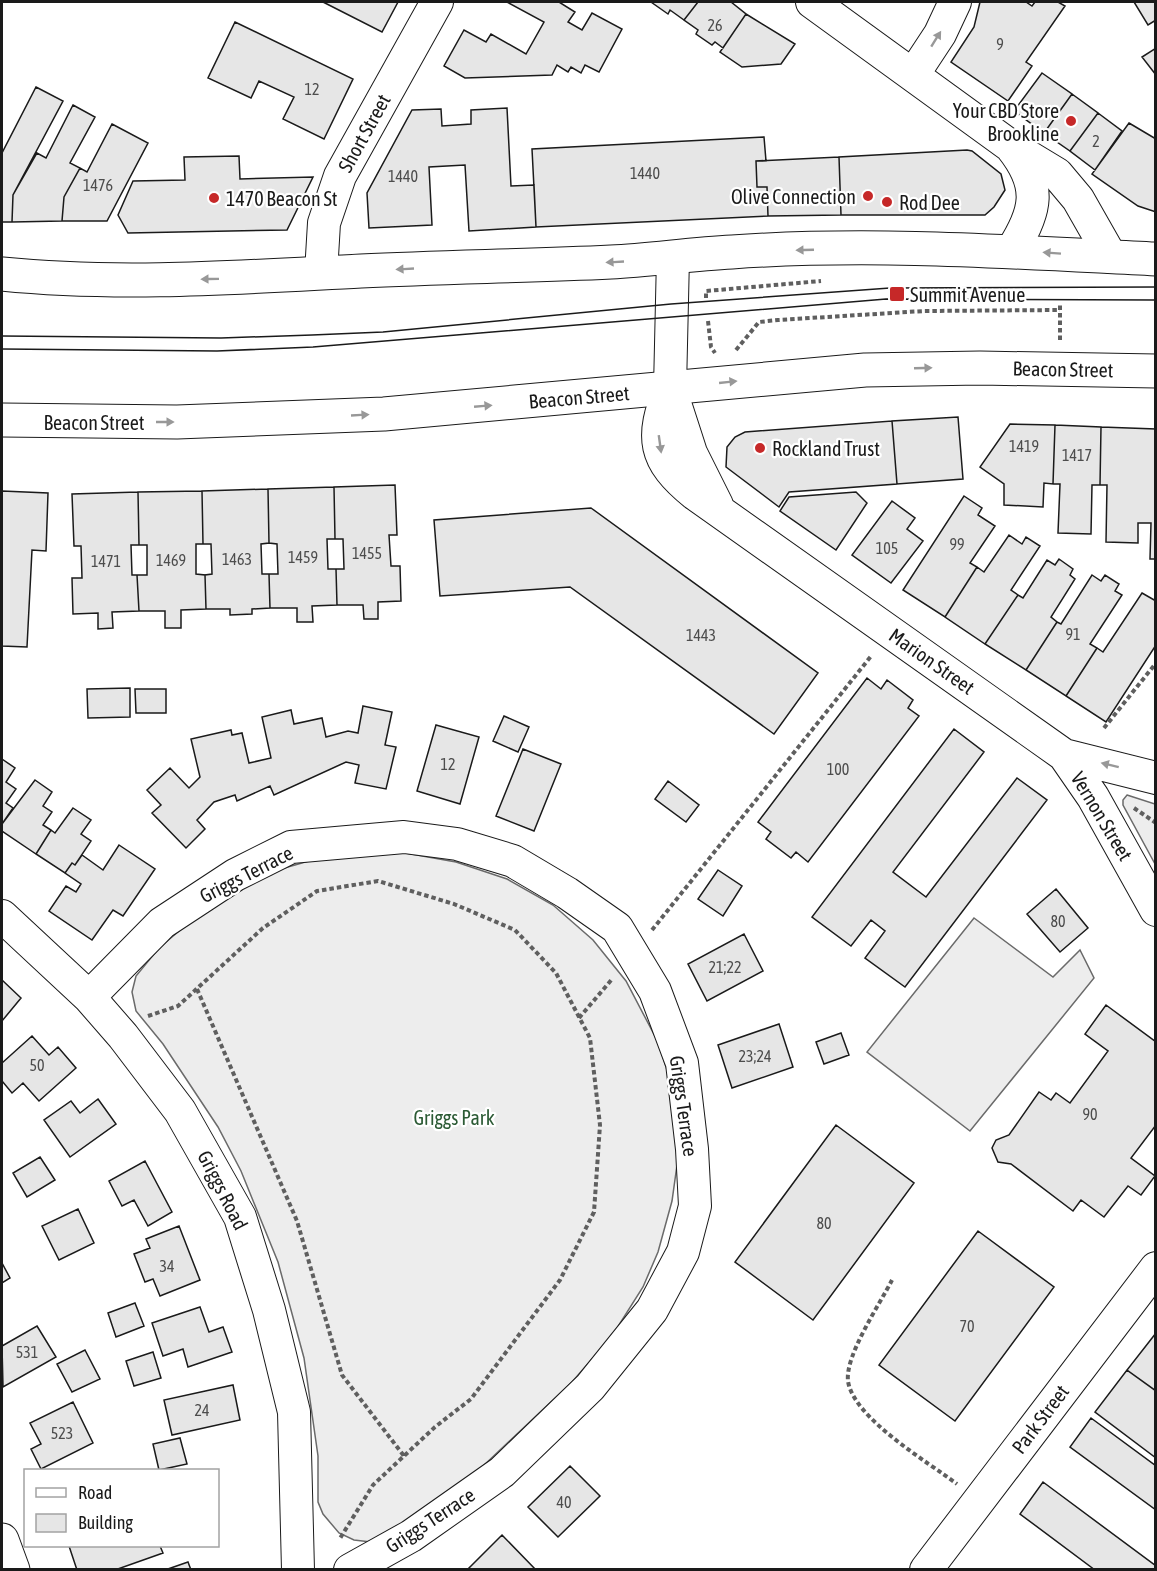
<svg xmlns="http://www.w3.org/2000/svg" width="1157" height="1571" font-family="'Asap Condensed',sans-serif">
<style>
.built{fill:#ededed;stroke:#6a6a6a;stroke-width:1.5}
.building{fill:#e6e6e6;stroke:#1a1a1a;stroke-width:1.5}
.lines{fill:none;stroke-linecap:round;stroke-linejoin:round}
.minor-casing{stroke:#1a1a1a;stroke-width:34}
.major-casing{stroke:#1a1a1a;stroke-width:35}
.path{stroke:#5f5f5f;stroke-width:4;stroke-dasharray:4.5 3;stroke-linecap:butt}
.minor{stroke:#fff;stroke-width:32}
.major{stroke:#fff;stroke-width:33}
.tram{stroke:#1a1a1a;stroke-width:1.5}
.oneway{fill:#989898}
.poi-dot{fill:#c62828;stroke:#fff;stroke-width:2}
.labels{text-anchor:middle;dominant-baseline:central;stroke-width:4.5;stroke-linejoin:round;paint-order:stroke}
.number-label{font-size:16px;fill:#4d4d4d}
.poi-label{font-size:20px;fill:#1a1a1a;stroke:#fff;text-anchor:start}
.street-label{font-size:20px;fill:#1a1a1a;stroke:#fff}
.park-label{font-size:20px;fill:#2b5a34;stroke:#fff}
</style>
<rect width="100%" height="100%" fill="#fff"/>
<!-- built -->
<path class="built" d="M1127,795L1155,804V864L1123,805V800Z
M400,852L456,862L507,879L553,905L593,940L626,981L658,1042L669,1076L676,1111L677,1165L672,1201L658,1252L643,1287L612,1336L572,1382L481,1468L432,1507L371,1542L354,1540L339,1533L323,1514L318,1502V1456L304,1358L278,1262L241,1171L218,1127L163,1044L136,1011L132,992L136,976L159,948L211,904L277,870L295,865L312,860Z
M974,918L1053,977L1080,950L1094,978L970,1131L867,1052Z"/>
<!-- building -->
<path class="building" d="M323,2H398L382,32Z
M507,2H559L575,12L568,22L582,30L592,13L622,29L599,72L585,65L581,73L571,67L568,72L557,65L552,75L465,78L444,66L464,30L486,42L491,34L526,54L544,22Z
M651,2H698L684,20L670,10L668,14Z
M698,2H731L746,14L723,48L715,42L712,45L696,34L698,30L684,20Z
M980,2H1026L1032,6L1035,2H1058L1065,6L1026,62L1032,66L1008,101L951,62L974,27Z
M1134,2H1156V20L1148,25Z
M746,14L795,44L781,64L742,67L720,52Z
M235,22L353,79L324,139L283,119L294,97L259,81L251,98L208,78Z
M1156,48V75L1142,57Z
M1042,73L1072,94L1044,133L1014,111Z
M36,87L63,101L13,195L12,222H2V153Z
M1072,94L1098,113L1070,151L1044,133Z
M73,105L95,117L70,163L80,168L64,197L62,221L12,222L13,195L37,153L46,158Z
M507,108L511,186L534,185L536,227L469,231L465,165L429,167L432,225L369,228L367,193L412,110L441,109L442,126L471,124V110Z
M1098,113L1122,131L1095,170L1070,151Z
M1129,123L1156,139V212L1138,206L1092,174Z
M112,124L148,143L107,221H62L64,197L80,168L87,172Z
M764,137L766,161H756L757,187H767L768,216L536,227L532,149Z
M967,150L972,151L1001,174L1005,190L994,207L985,215H841L839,157Z
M239,156L240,179L313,177L287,230L128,233L118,215L133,181L185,180L184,157Z
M839,157L841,215L768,216L767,187H757L756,161Z
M958,417L963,479L897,484L892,421Z
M892,421L897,484L789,492L779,507L726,467L727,447L735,437L745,432Z
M1010,424L1055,425L1053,484L1044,483L1043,507L1004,505V484L980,467Z
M1055,425L1101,427L1100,485H1092L1091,534L1058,533L1060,484H1053Z
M1101,427L1156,429V559H1150L1151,523H1138V543L1106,542L1107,485H1100Z
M395,485L397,535H389L391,566H400L401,601L378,602V619H364L363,605H337L336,569H344L343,539H335L334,487Z
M334,487L335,539H327L328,569H336L337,605L312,606L313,622H297V608H270L269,574H278L277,544L269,543L268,489Z
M268,489L269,543L261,544L262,574H269L270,608L252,609V614L230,615V609H206L205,575L212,574L211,544H203L202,491Z
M2,491L48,493L46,551L32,550L27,647L2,646Z
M202,491L203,544H196V574L205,575L206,609L181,610V628H165V611H139L137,575H147V545H139L138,492Z
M138,492L139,545H131L132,575H137L139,611L112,612L113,628L98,629V613L73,614L72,578H82L81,546H74L72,494Z
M856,492L867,503L836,550L780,511L789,497Z
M964,496L982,508L978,515L995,526L970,563L977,567L945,617L903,590Z
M892,501L915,518L907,529L923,541L891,583L852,555Z
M591,508L818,673L774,734L570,587L440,596L434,520Z
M1009,535L1022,544L1026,537L1040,546L1011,590L1018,595L985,644L945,617L977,567L984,572Z
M1059,559L1073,569L1070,575L1075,579L1051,617L1057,622L1026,670L985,644L1018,595L1023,598L1047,560L1055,565Z
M1092,575L1101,581L1105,575L1119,584L1115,591L1122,595L1090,644L1097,648L1066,696L1026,670L1057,622L1061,624Z
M1142,593L1156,601V645L1106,722L1066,696L1097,648L1103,652Z
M867,678L881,689L887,680L913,700L908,708L919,716L808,862L796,852L791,858L766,839L771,832L758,822Z
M130,688V717L88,718L87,689Z
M135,689H166V713H136Z
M363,706L392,712L385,745L396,747L386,789L355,783L359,765L346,762L274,795L270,786L237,801L235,795L214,802L197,820L205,829L186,848L152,813L161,805L147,790L170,768L189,788L200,777L191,739L231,730L232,735L242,733L249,763L271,758L262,717L291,710L294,724L322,718L326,737L348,731L358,733Z
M504,716L529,727L518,752L493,741Z
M436,725L479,737L460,804L417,791Z
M954,729L984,752L893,872L926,897L1017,778L1047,800L905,987L865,958L885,931L871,920L851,946L812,917Z
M523,749L561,764L534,831L496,816Z
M2,759L15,768L6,782L16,789L6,803L13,808L2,824Z
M35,780L52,792L43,806L52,812L43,825L51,830L36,854L2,831V824Z
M668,781L699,805L686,822L655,799Z
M73,808L91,820L81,834L91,841L75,865L72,863L65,873L36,854L51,830L55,833Z
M119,845L155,869L123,916L113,910L92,940L49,911L66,886L76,892L81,884L65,873L72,863L75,865L82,855L103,870Z
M718,870L742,886L723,916L698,899Z
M1056,889L1088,928L1060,952L1027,914Z
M744,934L763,971L707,1001L688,964Z
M2,980L21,998L2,1021Z
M1106,1005L1156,1042V1125L1131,1158L1155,1176L1141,1195L1128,1186L1104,1217L1081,1200L1073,1211L1011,1164L998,1162L992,1148L996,1140L1009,1135L1039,1092L1051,1100L1056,1093L1070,1103L1108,1051L1085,1034Z
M779,1024L793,1067L732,1088L718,1045Z
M841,1033L849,1055L824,1064L816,1042Z
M32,1036L49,1055L58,1047L76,1068L39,1101L23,1083L12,1093L2,1081V1063Z
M98,1099L116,1124L70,1157L44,1120L71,1101L80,1113Z
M836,1125L914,1183L813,1320L735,1262Z
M40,1157L55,1180L27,1197L13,1173Z
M145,1161L172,1212L148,1226L134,1200L122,1206L109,1181Z
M78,1209L94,1243L59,1260L42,1226Z
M179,1226L200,1280L160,1296L153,1279L145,1282L134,1254L150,1248L146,1239Z
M978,1231L1054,1287L955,1421L879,1365Z
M2,1263L10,1278L2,1283Z
M135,1303L144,1326L116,1337L108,1313Z
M200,1307L209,1332L223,1327L232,1352L188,1367L183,1349L163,1356L152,1323Z
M37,1326L56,1357L3,1387L2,1346Z
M1156,1333V1391L1127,1370Z
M85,1350L100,1379L72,1392L57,1364Z
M153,1352L161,1378L134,1386L126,1361Z
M1127,1370L1156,1391V1458L1095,1412Z
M233,1385L240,1420L172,1435L164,1400Z
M73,1402L93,1443L41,1469L31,1449L41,1444L30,1423Z
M1091,1418L1156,1466V1510L1070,1447Z
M180,1438L187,1464L159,1470L153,1444Z
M570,1466L600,1496L558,1537L528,1507Z
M1043,1482L1156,1566V1570H1095L1020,1514Z
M502,1535L536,1570H467Z
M69,1546H160L163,1553L115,1570H77Z
M188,1562L191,1570H165Z"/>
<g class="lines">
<!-- minor casing -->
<g class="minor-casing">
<path id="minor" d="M812,2L1009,145L1057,174L1078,199L1111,257
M913,75L940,34L955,2
M1012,148C1042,186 1037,211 1012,250
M673,257L670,388L691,453L717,505
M321,273L324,223L340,176L437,2
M670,388C650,438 653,460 695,494L1064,755L1156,778
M1064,755L1093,797L1156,910
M2,916L89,997L123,1036L180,1111L240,1217L269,1310L294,1412L298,1570
M89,997L162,923L235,875L291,847L404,837L457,844L513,861L567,893L617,928L655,991L682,1063L692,1149L695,1206L683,1252L652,1310L590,1387L502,1472L411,1536L350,1570
M926,1570L1156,1268"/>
</g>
<!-- major casing -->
<g class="major-casing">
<path id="major" d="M2,274C121,286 242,277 361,271C444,267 527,266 611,262C651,260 691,254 732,252C873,242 1014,252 1156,259
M2,420L177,422L384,414L865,370L980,368L1156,371
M2,1540L13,1570"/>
</g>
<!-- path -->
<path class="path" d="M706,298V291L821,281
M708,321L711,347L715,353
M1060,340V303
M736,350L759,322L778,320L924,311L1060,310
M1104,728L1156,663
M1134,808L1156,823
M1156,829V843
M652,930L872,655
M197,989L297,1221L342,1375L404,1456
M148,1016L178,1006L263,928L317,891L378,881L454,904L515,930L556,973L590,1038L600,1125L594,1212L560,1280L471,1399L435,1427L373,1485L339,1540
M579,1018L613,978
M892,1280C880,1304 845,1355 848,1381C853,1418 928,1462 957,1484"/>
<!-- minor -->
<use href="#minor" class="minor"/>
<!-- major -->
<use href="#major" class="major"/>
<!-- tram -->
<path class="tram" d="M2,336L221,338L312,335L383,332L671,304L890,288L1156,287
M2,349L217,351L313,347L886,299L1156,300"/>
</g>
<!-- one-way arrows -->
<defs><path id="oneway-solid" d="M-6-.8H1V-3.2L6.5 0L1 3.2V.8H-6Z" transform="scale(1.5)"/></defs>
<g class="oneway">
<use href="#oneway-solid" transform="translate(936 39) rotate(-58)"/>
<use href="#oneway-solid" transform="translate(805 250) rotate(178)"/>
<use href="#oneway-solid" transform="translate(1052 253) rotate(-176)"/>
<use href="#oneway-solid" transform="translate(615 262) rotate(177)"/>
<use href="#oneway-solid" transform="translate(405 269) rotate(177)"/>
<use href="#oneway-solid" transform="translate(210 279) rotate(179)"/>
<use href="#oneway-solid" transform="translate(923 368) rotate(-2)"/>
<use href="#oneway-solid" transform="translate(728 382) rotate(-6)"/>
<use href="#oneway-solid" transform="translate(483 406) rotate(-5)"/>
<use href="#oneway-solid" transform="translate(360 415) rotate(-3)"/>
<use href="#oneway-solid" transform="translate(165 422)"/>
<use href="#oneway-solid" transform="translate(660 444) rotate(82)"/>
<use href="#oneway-solid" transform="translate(1110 765) rotate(-166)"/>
</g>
<!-- markers -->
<g class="poi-dot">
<circle cx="1071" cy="121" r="6"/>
<circle cx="868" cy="196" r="6"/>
<circle cx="214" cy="198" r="6"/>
<circle cx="887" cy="202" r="6"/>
<rect x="889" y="286" width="16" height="16" rx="3"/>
<circle cx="760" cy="448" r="6"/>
</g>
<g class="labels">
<!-- number labels -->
<g class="number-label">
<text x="715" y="25">26</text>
<text x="1000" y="44">9</text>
<text x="312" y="89">12</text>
<text x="1096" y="141">2</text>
<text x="645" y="173">1440</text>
<text x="403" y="176">1440</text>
<text x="98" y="185">1476</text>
<text x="1024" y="446">1419</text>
<text x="1077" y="455">1417</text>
<text x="957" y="544">99</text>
<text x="887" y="548">105</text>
<text x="367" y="553">1455</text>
<text x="303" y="557">1459</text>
<text x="237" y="559">1463</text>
<text x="171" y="560">1469</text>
<text x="106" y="561">1471</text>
<text x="1073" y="634">91</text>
<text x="701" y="635">1443</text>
<text x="448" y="764">12</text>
<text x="838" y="769">100</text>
<text x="1058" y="921">80</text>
<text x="725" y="967">21;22</text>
<text x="755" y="1056">23;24</text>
<text x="37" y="1065">50</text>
<text x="1090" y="1114">90</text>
<text x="824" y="1223">80</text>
<text x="167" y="1266">34</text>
<text x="967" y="1326">70</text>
<text x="27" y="1352">531</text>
<text x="202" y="1410">24</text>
<text x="62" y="1433">523</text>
<text x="564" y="1502">40</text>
</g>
<!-- poi labels -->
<g class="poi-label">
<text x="1059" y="110" text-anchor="end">Your CBD Store<tspan x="1059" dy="23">Brookline</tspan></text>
<text x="856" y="196" text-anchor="end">Olive Connection</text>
<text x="226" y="198">1470 Beacon St</text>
<text x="899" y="202">Rod Dee</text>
<text x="910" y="294">Summit Avenue</text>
<text x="772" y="448">Rockland Trust</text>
</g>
<!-- street labels -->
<g class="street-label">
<text transform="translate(364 133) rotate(-61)">Short Street</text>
<text transform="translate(1063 369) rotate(1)">Beacon Street</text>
<text transform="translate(579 397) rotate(-5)">Beacon Street</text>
<text x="94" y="422">Beacon Street</text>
<text transform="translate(932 661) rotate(35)">Marion Street</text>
<text transform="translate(1102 816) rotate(59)">Vernon Street</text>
<text transform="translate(246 874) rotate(-27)">Griggs Terrace</text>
<text transform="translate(684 1106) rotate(82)">Griggs Terrace</text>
<text transform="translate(223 1190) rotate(63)">Griggs Road</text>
<text transform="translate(1040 1419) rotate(-53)">Park Street</text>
<text transform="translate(430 1520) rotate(-33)">Griggs Terrace</text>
</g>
<!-- park labels -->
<g class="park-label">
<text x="454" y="1117">Griggs Park</text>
</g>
</g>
<!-- border -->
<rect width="1157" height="1571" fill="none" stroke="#1a1a1a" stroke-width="6"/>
<!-- legend -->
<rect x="24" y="1469" width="195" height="78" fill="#ffffff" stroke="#a3a3a3" stroke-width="1.5"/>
<rect x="36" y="1488" width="30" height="9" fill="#ffffff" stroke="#a3a3a3" stroke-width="1.5"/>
<text x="78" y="1499" font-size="18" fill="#1a1a1a">Road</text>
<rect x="36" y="1514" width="30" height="18" fill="#e6e6e6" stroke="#a3a3a3" stroke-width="1.5"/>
<text x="78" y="1529" font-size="18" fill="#1a1a1a">Building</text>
</svg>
